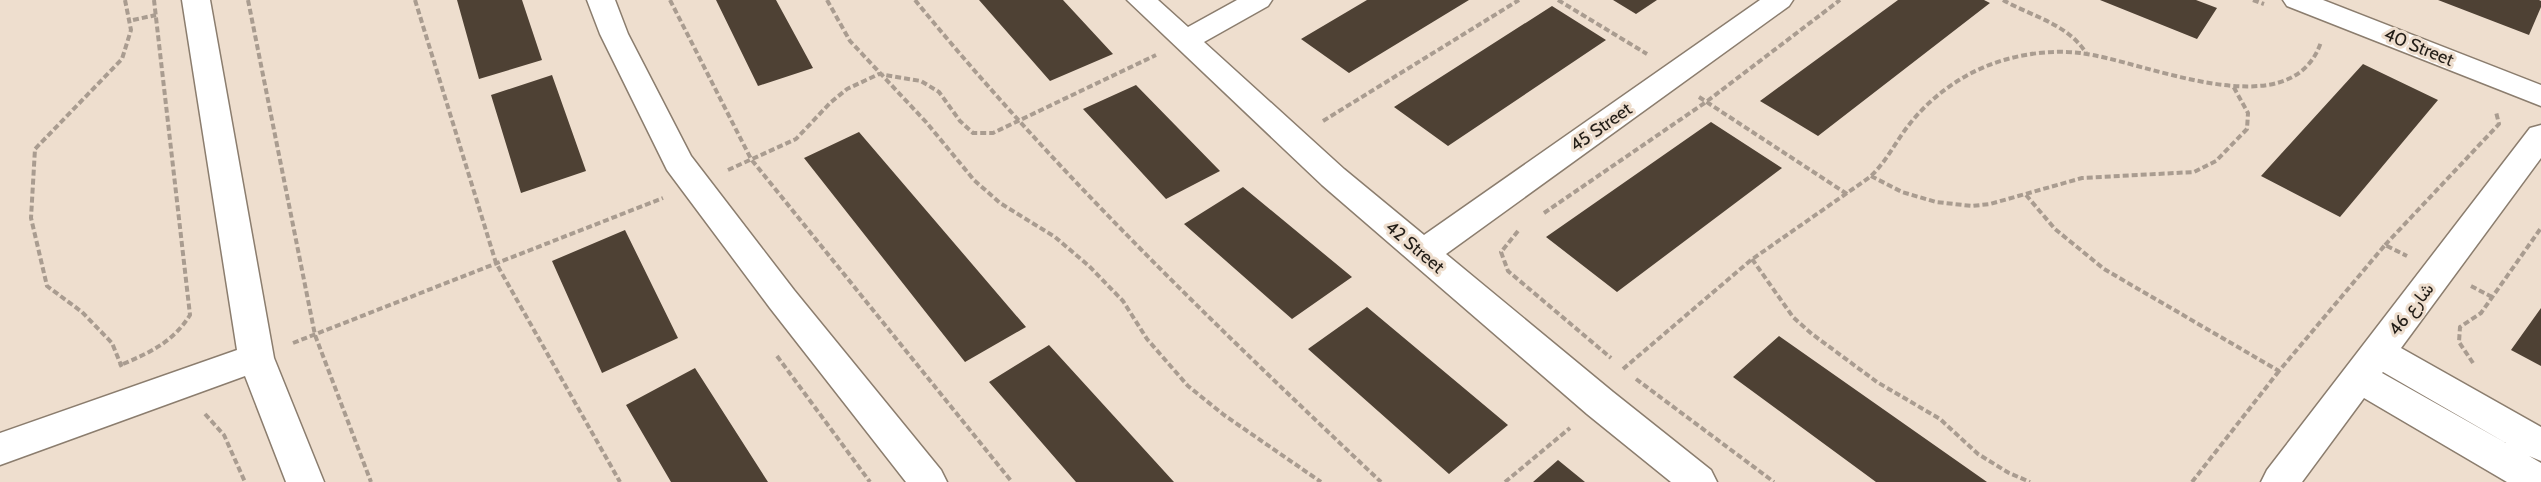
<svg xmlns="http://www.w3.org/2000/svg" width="2541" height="482" font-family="Cabin,Vazirmatn,sans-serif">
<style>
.building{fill:#4e4134}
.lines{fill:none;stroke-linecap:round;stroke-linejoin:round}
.street-casing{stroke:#8b7d6e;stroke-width:3}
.path{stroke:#a99c90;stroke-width:4;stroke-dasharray:6 3;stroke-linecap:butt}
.street{fill:#fff;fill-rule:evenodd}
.labels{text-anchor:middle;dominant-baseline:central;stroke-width:6;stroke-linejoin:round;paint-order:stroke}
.street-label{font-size:18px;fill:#221d17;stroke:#eedece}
</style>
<rect width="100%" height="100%" fill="#eedece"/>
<!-- building -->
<path class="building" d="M457,0H522L542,60L479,79Z
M716,0H776L813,68L758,86Z
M979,0H1063L1113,54L1050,81Z
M1367,0H1469L1349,73L1301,39Z
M1613,0H1657L1636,14Z
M1898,0H1984L1990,3L1818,136L1760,101Z
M2100,0H2196L2217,8L2197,39Z
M2438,0H2539L2541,1V7L2529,35Z
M1552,6L1606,40L1448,146L1394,107Z
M2363,64L2438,100L2340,217L2261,176Z
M552,75L586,171L521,193L491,95Z
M1136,85L1220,171L1166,199L1083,109Z
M1711,122L1782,168L1617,292L1546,237Z
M859,132L1026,327L965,362L804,158Z
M1243,187L1352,277L1292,319L1184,224Z
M625,230L678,338L602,373L552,261Z
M1367,307L1508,425L1449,474L1308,349Z
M2541,308V366L2511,350Z
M1779,336L1987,482H1876L1733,377Z
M1049,345L1174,482H1076L989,382Z
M695,368L768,482H671L626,405Z
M1558,460L1585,482H1533Z"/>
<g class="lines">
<!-- street casing -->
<g class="street-casing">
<path id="street" d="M182,0H210L274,358L324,482H286L245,376L0,465V433L237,350Z
M587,0H615L628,34L691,156L794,290L941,470L947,482H906L770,308L667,170L600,34Z
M1127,0H1158L1188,27L1237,0H1272L1268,6L1204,42L1344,169L1424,235L1760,0H1793L1789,6L1446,254L1613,392L1711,470L1717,482H1671L1587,414L1322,185Z
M2283,0H2323L2541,85V106L2287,6Z
M2541,125V158L2401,348L2541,427V461L2529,456L2541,463V482H2507L2364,398L2302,482H2261L2267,470L2530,128ZM2383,372L2506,443L2382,373Z"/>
</g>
<!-- path -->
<path class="path" d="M248,0L315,335L371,482
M415,0L496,263L620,482
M670,0L751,159L1012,482
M827,0L850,41L926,122L974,180L1000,203L1055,237L1089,266L1123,301L1147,339L1188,386L1224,415L1321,482
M915,0C1057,174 1218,328 1381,482
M1558,0L1647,54
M2003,0C2031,16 2068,24 2086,53
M2253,0L2264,4
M133,20L156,15
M1699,97L1847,194
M1323,121L1519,0
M728,170L796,139L830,103L847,89L879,74L921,81L939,92L960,121L973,133H993L1156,55
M1871,176L1902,192L1936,202L1972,206L1990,204L2082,178L2194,172L2216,161L2247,129L2248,113L2233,86
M2026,195L2055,229L2104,269L2279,371L2385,245L2407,256
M1544,213L1706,102L1840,0
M1518,231L1501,252L1508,271L1611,358
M2385,245L2499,124L2496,112
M1752,259L1793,317L1812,334L1877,382L1940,419L1978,454L2009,473L2030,482
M2471,286L2492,297
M293,343L663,198
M777,356L870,482
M2473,363L2459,342L2460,327L2481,313L2541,228
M123,364C151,352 173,342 190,315L154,0
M119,366L121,365L112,343L82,312L47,286L31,218L35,149L122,59L131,30L125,0
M1623,369L1751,260L1870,177C1886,162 1895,143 1908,126C1932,95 1966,71 2004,60C2028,53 2055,50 2080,53C2143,60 2291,131 2321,42
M1636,379L1774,482
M205,414L224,435L245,482
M1505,482L1570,428
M2192,482L2279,371"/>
<!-- street -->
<use href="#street" class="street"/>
</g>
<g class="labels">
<!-- street labels -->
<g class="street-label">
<text transform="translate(2419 47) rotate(22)">40 Street</text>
<text transform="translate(1601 127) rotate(-35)">45 Street</text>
<text transform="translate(1415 247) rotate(40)">42 Street</text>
<text transform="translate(2411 309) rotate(-52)">شارع 46</text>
</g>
</g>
</svg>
